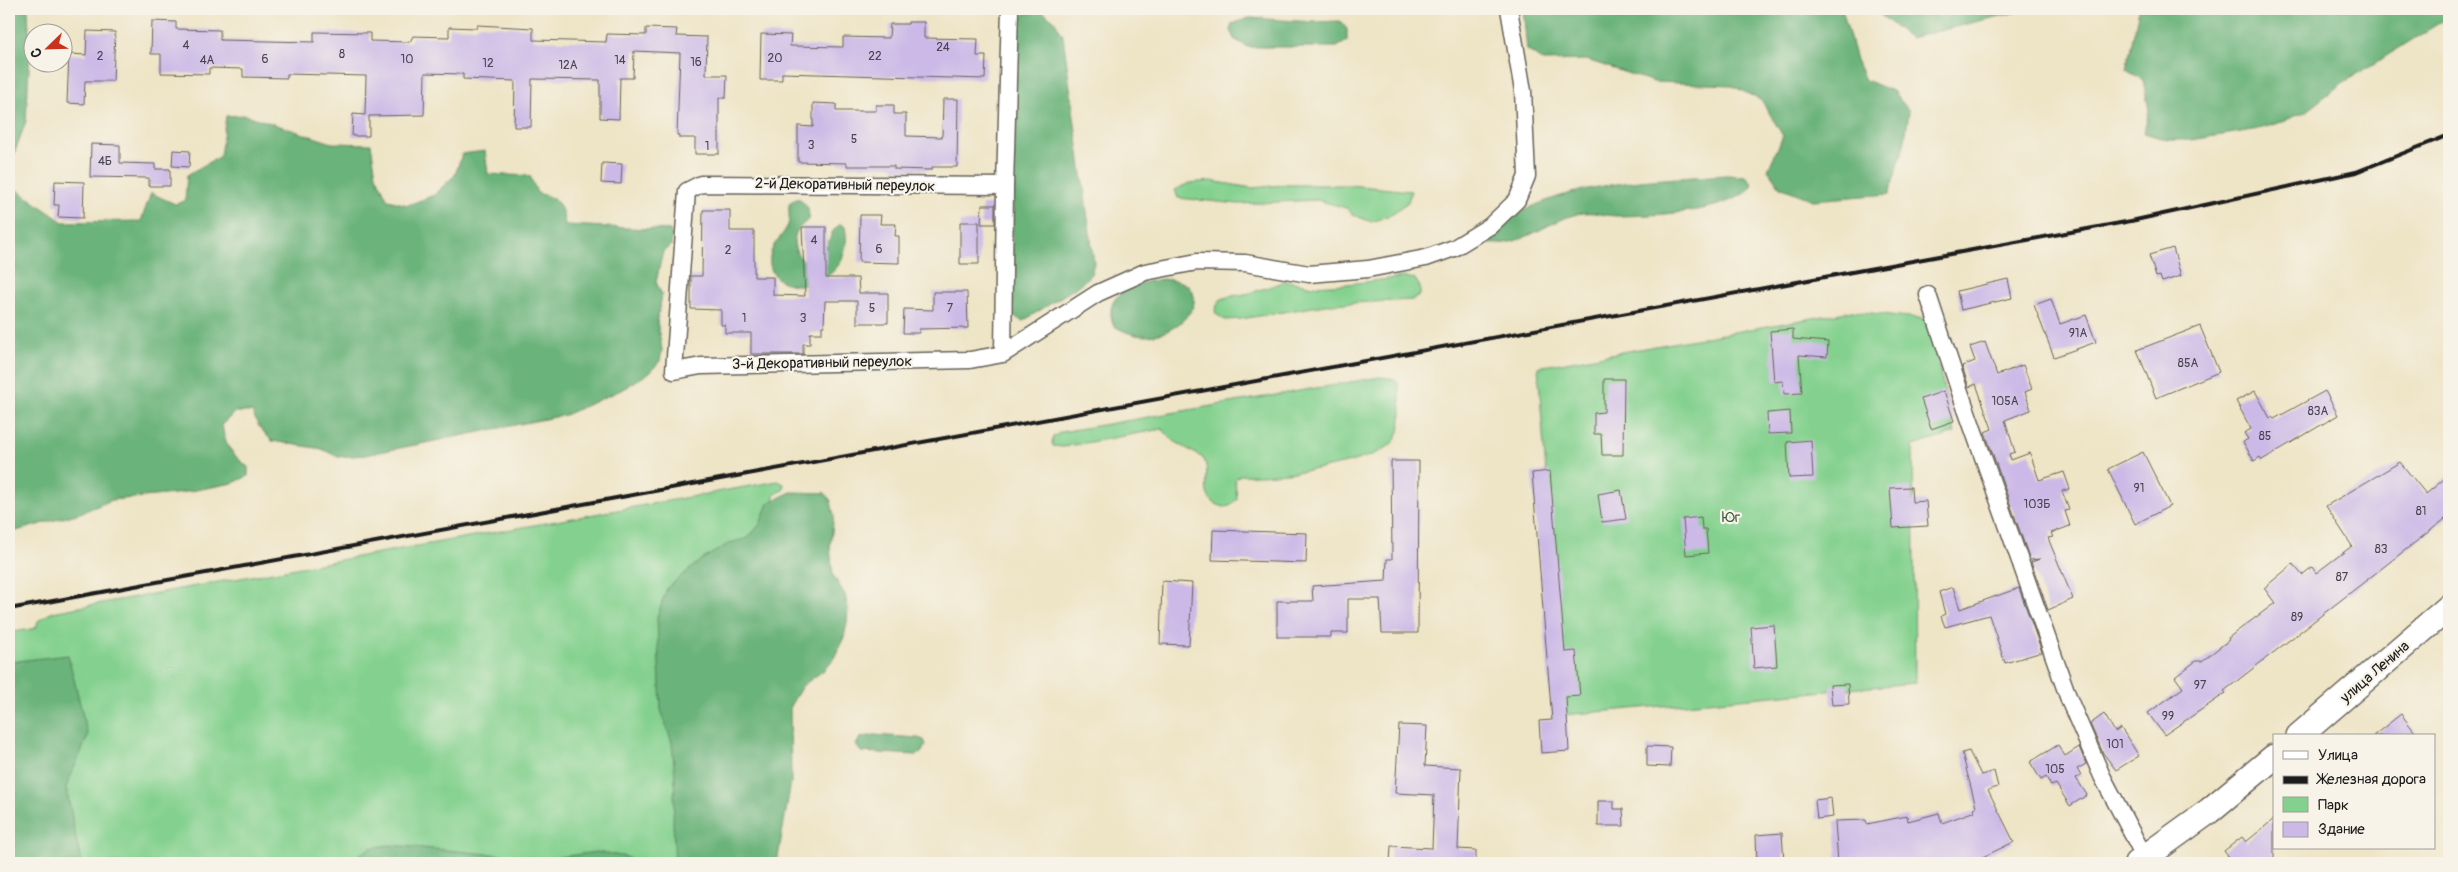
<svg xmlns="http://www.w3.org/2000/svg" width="2458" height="872" font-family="Pangolin,sans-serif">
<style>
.green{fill:#84d18f;stroke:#507656}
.forest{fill:#6bb37a;stroke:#44684b}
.building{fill:#ccb9e7}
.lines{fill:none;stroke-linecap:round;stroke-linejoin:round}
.street-casing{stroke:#666258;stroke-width:19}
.primary-casing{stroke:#666258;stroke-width:28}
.street{stroke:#fff;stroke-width:16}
.primary{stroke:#fff;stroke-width:25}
.rail{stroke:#1c1c1c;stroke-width:4}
.labels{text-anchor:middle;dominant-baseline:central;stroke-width:4.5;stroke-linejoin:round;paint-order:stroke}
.number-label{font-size:12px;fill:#48434f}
.street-label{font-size:15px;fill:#1c1c1c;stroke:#f7f3e8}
.park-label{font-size:15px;fill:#405b44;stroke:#f7f3e8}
</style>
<rect width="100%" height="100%" fill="#f7f3e8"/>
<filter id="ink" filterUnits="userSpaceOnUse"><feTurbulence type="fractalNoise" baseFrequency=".02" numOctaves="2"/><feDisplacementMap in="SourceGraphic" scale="10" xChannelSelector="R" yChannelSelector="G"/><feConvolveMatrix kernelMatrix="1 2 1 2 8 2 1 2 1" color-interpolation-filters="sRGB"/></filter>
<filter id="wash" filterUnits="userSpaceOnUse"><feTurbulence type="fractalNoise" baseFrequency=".0096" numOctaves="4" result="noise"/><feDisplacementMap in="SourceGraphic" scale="20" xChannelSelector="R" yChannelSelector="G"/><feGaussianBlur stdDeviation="1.12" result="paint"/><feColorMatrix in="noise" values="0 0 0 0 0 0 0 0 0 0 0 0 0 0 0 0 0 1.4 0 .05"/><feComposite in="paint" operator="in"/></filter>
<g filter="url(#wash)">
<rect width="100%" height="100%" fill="#eee4c6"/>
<!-- green -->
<path class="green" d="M1211,181L1252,188L1283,185H1349L1411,191L1408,202L1390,215L1372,222L1353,215L1346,208L1317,200L1239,204L1178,198L1175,190L1190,183Z
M1405,277L1415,279L1420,287V295L1413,300L1331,304L1241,319L1225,320L1216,314L1215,309L1220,300L1227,297L1250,293L1287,281L1314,286L1348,284Z
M1852,311L1927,319L1955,433L1913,446L1915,683L1564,715L1538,367Z
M1380,377L1395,379L1398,384C1400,399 1404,423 1397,437C1382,466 1271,477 1240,475L1235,480L1237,499L1230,506L1224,507C1194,499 1214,476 1203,458L1174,441L1162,429L1063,447L1053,446L1052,443L1053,437L1061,432Z
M778,481L784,484V489L774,495V863H9V633L36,628L38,621L52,612Z"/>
<!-- forest -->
<path class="forest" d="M9,9H28L30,51L26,121L9,168Z
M1523,9H1842L1856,60L1865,80L1893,91L1909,111L1904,146L1889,194L1813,200L1780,187L1768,170L1783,136L1762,101L1731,85L1654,82L1587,60L1543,61L1527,50Z
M1878,9H2029L1910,38L1878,13Z
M2139,9H2449V17L2341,84L2305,112L2281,122L2259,129L2191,140H2168L2144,133L2149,110L2143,80L2126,70Z
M1040,10L1054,20L1063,36L1094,263L1091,274L1080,285L1023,321L1013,316L1011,311L1016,29C1020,15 1025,11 1040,10Z
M1249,18L1314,22L1340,21L1347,29V41L1337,47H1248L1234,39L1230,30L1232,24Z
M246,115L332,143L371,144L376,175L388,200L408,205L434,195L455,175L462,154L485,151L488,174L530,176L537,193C559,199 561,203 565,225L670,230L672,236L671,246L663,251L656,282L662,295L657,321L662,350L660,361L649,373L621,390L565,415L365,455L338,457L322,449L272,441L259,427L252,412H236L222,424C224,444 232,455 248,467V476L233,483L175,494L112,500L80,513L9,533V180L10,185L63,222L141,221L151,193L175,204L185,201L187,175L220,156L226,116Z
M1726,175L1746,176L1751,181L1752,187C1724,214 1656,215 1619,216C1602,216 1595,210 1577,214C1543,223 1521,249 1483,243C1488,231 1497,226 1507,220C1571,180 1654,180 1726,175Z
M799,198L808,208L809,218C806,223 798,227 796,233C791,245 797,256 806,263L822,258L833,231L840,224L845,227C858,292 765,303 770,257C772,242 783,237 788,225C791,217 787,210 790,202Z
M1162,279C1170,280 1181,280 1188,286C1208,305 1176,330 1159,334C1143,339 1128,334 1114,326C1100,293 1136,283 1162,279Z
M791,492L825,493L831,501L834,516L830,547L833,575L845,595L848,608L847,623L844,637L834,658L824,670L802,686L790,706L791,782L777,863H675L673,822L675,777L672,743L661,710L657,617L667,588L701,560L730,543L748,538L760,524L768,503Z
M68,655L88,736L66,787L81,863H9V662Z
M874,735L918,738L924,740L926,745L921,753L916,755L861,752L856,745L860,738Z
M390,845L544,859L597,852L627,857L634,863H347L370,848Z"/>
<g id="blocks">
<!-- building -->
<path class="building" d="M152,21L176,22V29L220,30V40L314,42V32L370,33V41L410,42L413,36L449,37V27L477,28V25L533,28V40L606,42L607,34L646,35V28L677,29L676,36L707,37L706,75H727L726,98H719V154H695V138H679V135H677L680,53L634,51L633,78H620L619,119L600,118V80L532,79L531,127H514L515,81L463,79V74L425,73L424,115L369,116V136H352L353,114L365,115L366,76L287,74V78L243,77V69L209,68V74L161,73V54H151Z
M908,22H924V38L978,39L977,56H986L985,79L782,73V80H760L761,34L791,35L790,46L843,47V37L889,38L890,24H908Z
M87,31L115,32L113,81H85L84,104L67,103L69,54L86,55Z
M943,99H958L957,167H932V170L894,169V166H847V163L798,162V126L813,127V103L836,104V111H876V105H894V114H906V136L942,137Z
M91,144L120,145V163L155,164V169H170V186H149V178L90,177Z
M173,150L190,151L189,167L172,166Z
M602,163L622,164L621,184L601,183Z
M55,181L84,182L83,218L58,217L59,205H54Z
M982,205H995V224H981Z
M703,210H730V231H754V277H773V295L805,296L802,227H826V278H858L859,293H888V323H857V301H825L824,326H822V333H810V344H803V354H751V333H725V325H721V310L691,309V276H702Z
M860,215H881L880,224H896L895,236H899V263L859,262Z
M960,222H979V264H960Z
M2173,248L2181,276L2162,282L2160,276L2156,277L2149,255Z
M2008,279L2012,298L1961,310L1957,291Z
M933,292H967L968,328L919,329V333H903L904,309L933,310Z
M2051,299L2060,324L2086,315L2096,342L2054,357L2034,305Z
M2200,326L2219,372L2156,398L2137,350Z
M1793,329V339L1828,342L1827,357L1799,355L1802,393L1784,394L1783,381L1774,382L1770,331Z
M1985,342L1997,375L2023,365L2032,389L2025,392L2031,410L2005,420L2015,452L2009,454L2011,460L2030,453L2039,480L2064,472L2070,489L2062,491L2069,510L2065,511L2070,526L2051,533L2053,537L2048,538L2073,599L2048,610L2031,562L2040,559L2030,560L1985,432L1992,429L1976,384L1969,387L1962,366L1975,361L1970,347Z
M1604,379H1624L1623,455H1602L1601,434H1594V413L1604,412Z
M1944,391L1954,421L1931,429L1921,399Z
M2255,391L2270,418L2272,417L2274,419L2325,391L2338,415L2262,460L2260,457L2254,461L2243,442L2248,439L2244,433L2251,429L2236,401Z
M1790,411L1791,433L1768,434L1767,413Z
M1811,440L1813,477L1789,478L1787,442Z
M2143,452L2170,506L2135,524L2108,469Z
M1391,461H1419L1418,633H1382L1380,599H1348V633H1331V637H1277V601H1313L1312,586L1386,581L1387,559H1392Z
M2400,462L2426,494L2449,475V516L2224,691L2226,693L2164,735L2148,713L2183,688L2175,677L2196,661H2202L2229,640L2228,638L2275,603L2264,588L2293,564L2302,575L2312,567L2316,573L2352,546L2326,506Z
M1550,471L1565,652L1576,651L1580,696L1566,697L1569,751L1541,753L1539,721L1552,720L1532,473Z
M1911,487L1912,502L1926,501L1928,526L1893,528L1890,488Z
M1621,490L1626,519L1602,522L1598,494Z
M1701,517L1702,529H1706L1708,553L1686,555L1683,519Z
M1213,530L1307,533L1306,563L1212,560Z
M1162,581L1192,583L1189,645L1160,644Z
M1953,587L1960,609L2019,588L2042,652L2005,663L1989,615L1945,627L1941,616L1945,614L1939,592Z
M1774,625L1777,666L1754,668L1751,627Z
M1848,684L1849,704L1832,705L1830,685Z
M2104,714L2115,732L2121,728L2139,756L2116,770L2103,753L2090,724Z
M2401,714L2418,736H2373Z
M1399,725L1427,726L1425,766L1461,768L1458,849L1476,850V863H1390L1391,846L1432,848L1434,795L1395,793Z
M2058,745L2065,756L2079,747L2086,764L2077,769L2081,776L2076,778L2087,795L2070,806L2056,784L2051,786L2046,777L2041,780L2030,762Z
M1647,746L1671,747L1670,767L1647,766Z
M1969,751L1981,775L1994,771L1998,787L1988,790L2014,842L1970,863H1838L1835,821L1866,820L1867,824L1907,816L1908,821L1939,813L1942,823L1975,811L1973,808L1976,807L1962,753Z
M1831,798L1833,817L1817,819L1815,800Z
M1598,801H1614V809H1623L1624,826H1598Z
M2274,819V863H2233L2224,851L2242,837L2246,842Z
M1782,833L1784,863H1757L1756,835Z"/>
</g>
</g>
<g filter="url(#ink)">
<use href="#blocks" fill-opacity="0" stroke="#666258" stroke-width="1"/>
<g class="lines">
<!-- street casing -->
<g class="street-casing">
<path id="street" d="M1005,186L701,184L687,191L674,371L701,366L970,360L1003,354L1098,293L1145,272L1197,262L1245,263L1309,274L1368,269L1426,258L1454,248L1490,226L1517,200L1527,176L1523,91L1509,9
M1928,295L1961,395L2070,702L2102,776L2145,858
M1003,354L1005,186L1010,9"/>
</g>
<!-- primary casing -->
<g class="primary-casing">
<path id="primary" d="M2299,736L2449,607
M2137,863L2209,811L2274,757"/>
</g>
<!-- street -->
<use href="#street" class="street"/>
<!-- primary -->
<use href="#primary" class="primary"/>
<!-- rail -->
<path class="rail" d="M9,609L2131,221L2356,172L2449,135"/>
</g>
</g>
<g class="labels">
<!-- number labels -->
<g class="number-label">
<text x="186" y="45">4</text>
<text x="943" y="47">24</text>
<text x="342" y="54">8</text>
<text x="100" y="56">2</text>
<text x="875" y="56">22</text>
<text x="775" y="58">20</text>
<text x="265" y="59">6</text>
<text x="407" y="59">10</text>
<text x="207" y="60">4А</text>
<text x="620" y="60">14</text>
<text x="696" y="62">16</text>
<text x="488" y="63">12</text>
<text x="568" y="65">12А</text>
<text x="854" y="139">5</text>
<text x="811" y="145">3</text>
<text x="707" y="146">1</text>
<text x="105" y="161">4Б</text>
<text x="814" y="240">4</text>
<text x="879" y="249">6</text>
<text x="728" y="250">2</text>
<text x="872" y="308">5</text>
<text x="950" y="308">7</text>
<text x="744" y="318">1</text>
<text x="803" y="318">3</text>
<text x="2078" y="333">91А</text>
<text x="2188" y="363">85А</text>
<text x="2005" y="401">105А</text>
<text x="2318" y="411">83А</text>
<text x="2265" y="436">85</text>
<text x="2139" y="488">91</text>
<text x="2037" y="504">103Б</text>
<text x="2421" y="511">81</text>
<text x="2381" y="549">83</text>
<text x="2342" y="577">87</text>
<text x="2297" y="617">89</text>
<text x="2200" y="685">97</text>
<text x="2168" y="716">99</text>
<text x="2115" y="744">101</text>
<text x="2055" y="769">105</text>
</g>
<!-- street labels -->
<g class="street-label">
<text transform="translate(845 185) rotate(1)">2-й Декоративный переулок</text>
<text transform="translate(822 363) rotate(-1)">3-й Декоративный переулок</text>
<text transform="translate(2375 672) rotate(-41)">улица Ленина</text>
</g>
<!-- park labels -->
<g class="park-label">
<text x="1731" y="517">Юг</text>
</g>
</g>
<!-- margin -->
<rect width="2458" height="872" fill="none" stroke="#f7f3e8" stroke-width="30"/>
<!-- legend -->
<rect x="2273" y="734" width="162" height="115" fill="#f7f3e8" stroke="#9f9d96"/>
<rect x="2283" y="751" width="25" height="8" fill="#ffffff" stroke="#9f9d96"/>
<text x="2318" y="760" font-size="15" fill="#1c1c1c">Улица</text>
<rect x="2283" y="776" width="25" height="8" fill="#1c1c1c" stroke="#9f9d96"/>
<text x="2318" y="784" font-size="15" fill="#1c1c1c">Железная дорога</text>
<rect x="2283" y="797" width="25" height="15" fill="#84d18f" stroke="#9f9d96"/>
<text x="2318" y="810" font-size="15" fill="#1c1c1c">Парк</text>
<rect x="2283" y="822" width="25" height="15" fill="#ccb9e7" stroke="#9f9d96"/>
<text x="2318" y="834" font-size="15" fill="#1c1c1c">Здание</text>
<!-- north arrow -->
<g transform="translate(48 48) rotate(247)"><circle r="24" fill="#f7f3e8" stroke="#9f9d96"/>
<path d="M0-4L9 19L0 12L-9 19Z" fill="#c8321e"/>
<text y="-8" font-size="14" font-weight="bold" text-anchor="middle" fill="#1c1c1c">С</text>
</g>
</svg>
